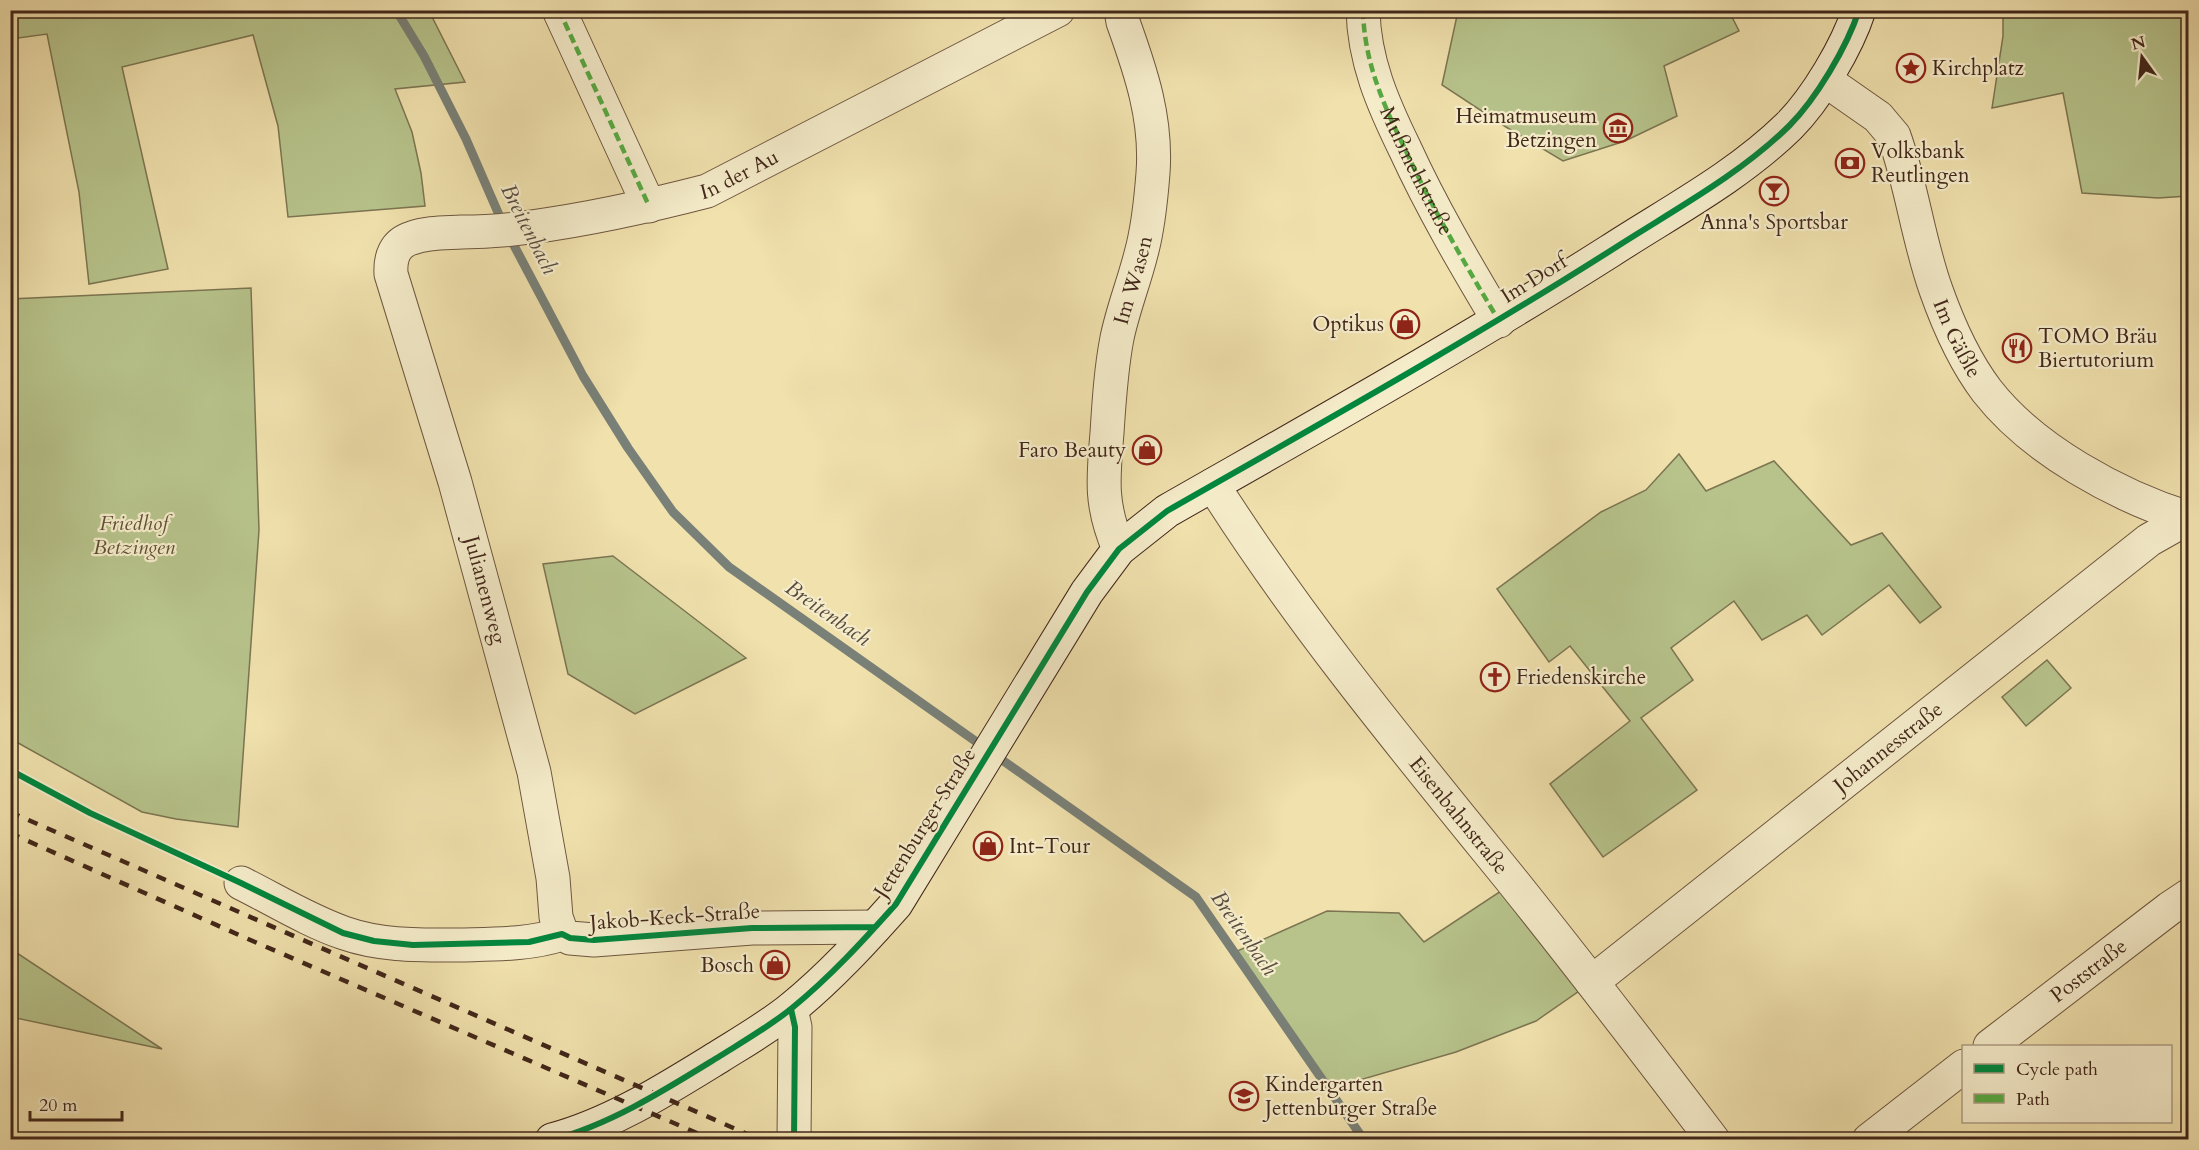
<svg xmlns="http://www.w3.org/2000/svg" width="2199" height="1150" font-family="Cardo,serif">
<style>
.green{fill:#b7c38b;stroke:#7c7552;stroke-width:1.5}
.lines{fill:none;stroke-linecap:round;stroke-linejoin:round}
.stream{stroke:#798077;stroke-width:9}
.street-casing{stroke:#6e563f;stroke-width:35}
.secondary-casing{stroke:#42271a;stroke-width:35}
.street{stroke:#f5ecca;stroke-width:33}
.secondary{stroke:#f5ecca;stroke-width:33}
.rail{stroke:#42271a;stroke-width:4.5;stroke-dasharray:10 10;stroke-linecap:butt}
.quiet{stroke:#56aa42;stroke-width:4.5;stroke-dasharray:9 4.5;stroke-linecap:butt}
.cycleway-casing{stroke:#f5ecca;stroke-width:10}
.cycleway{stroke:#00873e;stroke-width:6}
.labels{text-anchor:middle;dominant-baseline:central;stroke-width:4.5;stroke-linejoin:round;paint-order:stroke}
.poi-label{font-size:21px;fill:#42271a;stroke:#f5ecca;text-anchor:start}
.street-label{font-size:21px;fill:#42271a;stroke:#f5ecca}
.park-label{font-size:21px;font-style:italic;fill:#5f4e36;stroke:#f5ecca}
.water-label{font-size:22px;font-style:italic;fill:#594c41;stroke:#f5ecca}
</style>
<rect width="100%" height="100%" fill="#f0e1ad"/>
<filter id="stains"><feTurbulence type="fractalNoise" baseFrequency=".00333" numOctaves="4"/><feColorMatrix values="0 0 0 0 .2 0 0 0 0 .09 0 0 0 0 .02 0 0 0 .5 -.17"/></filter>
<radialGradient id="worn" r=".72"><stop offset=".6" stop-color="#630" stop-opacity="0"/><stop offset="1" stop-color="#630" stop-opacity=".3"/></radialGradient>
<!-- green -->
<path class="green" d="M11,10L429,11L465,82L395,89L412,132L421,173L425,206L288,217L278,126L253,35L122,67L168,269L89,284L79,192L47,34L11,39Z
M1458,11H1729L1739,31L1664,66L1677,116L1625,141L1563,161L1506,127L1442,85Z
M2003,11H2188V196L2158,198L2082,193L2063,93L1992,108L2003,36Z
M251,288L259,530L238,827L176,819L142,812L11,739L10,299Z
M1679,454L1706,491L1774,461L1851,545L1882,533L1941,607L1920,623L1889,585L1822,635L1807,615L1762,640L1734,601L1671,648L1693,680L1641,718L1697,790L1603,857L1550,784L1630,721L1570,646L1549,662L1497,589L1601,512L1646,490Z
M613,556L746,658L635,714L568,674L543,564Z
M2047,660L2071,688L2026,726L2002,697Z
M1513,883L1592,982L1536,1021L1456,1052L1329,1089L1235,952L1327,911L1399,913L1424,942Z
M10,949H11L162,1049L11,1017Z"/>
<g class="lines">
<!-- stream -->
<path class="stream" d="M396,10L424,56L466,139L503,224
M509,236L583,376L628,448L673,512L729,567L1196,897L1364,1140"/>
<!-- street casing -->
<g class="street-casing">
<g id="street">
<path d="M559,10L649,206"/>
<path d="M1363,10C1364,61 1383,104 1405,149C1432,208 1465,264 1499,321"/>
<path id="s1" d="M1825,80L1878,117L1894,136C1912,186 1918,240 1936,290C1948,324 1965,362 1987,391C2033,450 2118,496 2188,518"/>
<path id="s2" d="M1213,485C1301,624 1409,754 1513,882C1581,967 1647,1053 1713,1140"/>
<path id="s3" d="M1119,549C1100,505 1103,479 1107,433C1109,401 1111,369 1117,338C1123,309 1134,282 1141,254C1148,229 1151,199 1153,173C1157,119 1141,72 1123,22L1121,10"/>
<path d="M241,883C275,900 309,921 344,933C381,946 419,945 458,945C493,944 529,945 562,934L570,938L594,940L752,928L875,927"/>
<path id="s4" d="M562,934L556,917L553,878L534,772L455,482L391,274C390,257 395,243 412,238C428,232 446,233 462,232C485,232 509,230 531,227C591,219 649,206 707,191L1058,10"/>
<path id="s5" d="M1592,982L2149,540L2188,518"/>
<path d="M791,1009L795,1027L794,1140"/>
<path id="s6" d="M1990,1046L2170,908L2188,896"/>
<path d="M1869,1140L1964,1066"/>
</g>
</g>
<!-- secondary casing -->
<g class="secondary-casing">
<path id="secondary" d="M552,1140C612,1124 668,1088 720,1056C744,1041 770,1026 792,1008C830,977 863,941 896,904L1087,592L1119,549L1167,511C1316,426 1465,343 1610,251C1670,212 1737,177 1789,126C1816,99 1847,47 1859,10"/>
</g>
<!-- street -->
<use href="#street" class="street"/>
<!-- secondary -->
<use href="#secondary" class="secondary"/>
<!-- rail -->
<path class="rail" d="M10,812L761,1140
M10,833L248,939L713,1140"/>
<!-- quiet -->
<g class="quiet">
<path d="M559,10L649,206"/>
<path id="s7" d="M1363,10C1364,61 1383,104 1405,149C1432,208 1465,264 1499,321"/>
</g>
<!-- cycleway casing -->
<g class="cycleway-casing">
<path id="cycleway" d="M10,770L90,813L241,883L343,933L374,941L413,945L529,942L562,934L570,938L594,940L752,928L875,927
M791,1009L795,1027L794,1140
M552,1140C612,1124 668,1088 720,1056C744,1041 770,1026 792,1008C830,977 863,941 896,904L1087,592L1119,549L1167,511C1316,426 1465,343 1610,251C1670,212 1737,177 1789,126C1816,99 1847,47 1859,10"/>
</g>
<!-- cycleway -->
<use href="#cycleway" class="cycleway"/>
</g>
<!-- icons -->
<defs>
<g id="sight-ring" transform="scale(1.5)"><circle r="9.5" fill="#f5ecca" stroke="#8f2418" stroke-width="1.5"/><path d="M0-6L1.8-2.2L6-1.7L2.9 1.2L3.7 5.4L0 3.3L-3.7 5.4L-2.9 1.2L-6-1.7L-1.8-2.2Z" fill="#8f2418"/></g>
<g id="museum-ring" transform="scale(1.5)"><circle r="9.5" fill="#f5ecca" stroke="#8f2418" stroke-width="1.5"/><path d="M0-6L6-3V-2H-6V-3ZM-5-1h2V3h-2ZM-1-1h2V3h-2ZM3-1h2V3H3ZM-6 4H6V6H-6Z" fill="#8f2418"/></g>
<g id="bank-ring" transform="scale(1.5)"><circle r="9.5" fill="#f5ecca" stroke="#8f2418" stroke-width="1.5"/><path d="M-6-4H6V4H-6ZM0-2.3a2.3 2.3 0 1 0 0 4.6a2.3 2.3 0 1 0 0-4.6Z" fill="#8f2418"/></g>
<g id="bar-ring" transform="scale(1.5)"><circle r="9.5" fill="#f5ecca" stroke="#8f2418" stroke-width="1.5"/><path d="M-6-5H6L.8 .8V4.5H3.5V6h-7V4.5H-.8V.8Z" fill="#8f2418"/></g>
<g id="shop-ring" transform="scale(1.5)"><circle r="9.5" fill="#f5ecca" stroke="#8f2418" stroke-width="1.5"/><path d="M-5-2.5h2.3a2.7 3.5 0 0 1 5.4 0H5L5.5 6h-11ZM-1.5-2.5h3a1.5 2.3 0 0 0-3 0Z" fill="#8f2418"/></g>
<g id="restaurant-ring" transform="scale(1.5)"><circle r="9.5" fill="#f5ecca" stroke="#8f2418" stroke-width="1.5"/><path d="M-5-6h1v4h1v-4h1v4h1v-4h1v5L-1.5 .5V6h-2V.5L-5-1ZM5-6V6H3V1.5H1.5Q1.5-4 5-6Z" fill="#8f2418"/></g>
<g id="church-ring" transform="scale(1.5)"><circle r="9.5" fill="#f5ecca" stroke="#8f2418" stroke-width="1.5"/><path d="M-1.2-6h2.4v3.5h3.3v2.4h-3.3V6h-2.4V-.1h-3.3v-2.4h3.3Z" fill="#8f2418"/></g>
<g id="school-ring" transform="scale(1.5)"><circle r="9.5" fill="#f5ecca" stroke="#8f2418" stroke-width="1.5"/><path d="M0-5L7-2L0 1L-7-2ZM-4 1L0 2.5L4 1V4Q0 6-4 4Z" fill="#8f2418"/></g>
</defs>
<g fill-rule="evenodd">
<use href="#sight-ring" x="1911" y="68"/>
<use href="#museum-ring" x="1618" y="128"/>
<use href="#bank-ring" x="1850" y="163"/>
<use href="#bar-ring" x="1774" y="191"/>
<use href="#shop-ring" x="1405" y="324"/>
<use href="#restaurant-ring" x="2017" y="348"/>
<use href="#shop-ring" x="1147" y="450"/>
<use href="#church-ring" x="1495" y="677"/>
<use href="#shop-ring" x="988" y="846"/>
<use href="#shop-ring" x="775" y="965"/>
<use href="#school-ring" x="1244" y="1096"/>
</g>
<g class="labels">
<!-- poi labels -->
<g class="poi-label">
<text x="1932" y="68">Kirchplatz</text>
<text x="1597" y="116" text-anchor="end">Heimatmuseum<tspan x="1597" dy="24">Betzingen</tspan></text>
<text x="1871" y="151">Volksbank<tspan x="1871" dy="24">Reutlingen</tspan></text>
<text x="1774" y="222" text-anchor="middle">Anna's Sportsbar</text>
<text x="1384" y="324" text-anchor="end">Optikus</text>
<text x="2038" y="336">TOMO Bräu<tspan x="2038" dy="24">Biertutorium</tspan></text>
<text x="1126" y="450" text-anchor="end">Faro Beauty</text>
<text x="1516" y="677">Friedenskirche</text>
<text x="1009" y="846">Int-Tour</text>
<text x="754" y="965" text-anchor="end">Bosch</text>
<text x="1265" y="1084">Kindergarten<tspan x="1265" dy="24">Jettenburger Straße</tspan></text>
</g>
<!-- street labels -->
<g class="street-label">
<text stroke="none"><textPath href="#s7" startOffset="171">Mußmehlstraße</textPath></text>
<text stroke="none"><textPath href="#s4" startOffset="1064">In der Au</textPath></text>
<text stroke="none"><textPath href="#s3" startOffset="274">Im Wasen</textPath></text>
<text transform="translate(1534 279) rotate(-32)">Im Dorf</text>
<text stroke="none"><textPath href="#s1" startOffset="302">Im Gäßle</textPath></text>
<text transform="translate(485 590) rotate(75)">Julianenweg</text>
<text stroke="none"><textPath href="#s5" startOffset="378">Johannesstraße</textPath></text>
<text stroke="none"><textPath href="#s2" startOffset="412">Eisenbahnstraße</textPath></text>
<text transform="translate(925 823) rotate(-58)">Jettenburger Straße</text>
<text transform="translate(675 917) rotate(-4)">Jakob-Keck-Straße</text>
<text stroke="none"><textPath href="#s6" startOffset="124">Poststraße</textPath></text>
</g>
<!-- park labels -->
<g class="park-label">
<text x="134" y="523">Friedhof<tspan x="134" dy="24">Betzingen</tspan></text>
</g>
<!-- water labels -->
<g class="water-label">
<text transform="translate(529 229) rotate(63)">Breitenbach</text>
<text transform="translate(828 613) rotate(35)">Breitenbach</text>
<text transform="translate(1244 933) rotate(55)">Breitenbach</text>
</g>
</g>
<!-- margin -->
<rect width="2199" height="1150" fill="none" stroke="#f0e1ad" stroke-width="36"/>
<rect x="12" y="12" width="2175" height="1126" fill="none" stroke="#42271a" stroke-width="3"/>
<rect x="18" y="18" width="2163" height="1114" fill="none" stroke="#42271a" stroke-width="1.5"/>
<!-- legend -->
<rect x="1962" y="1045" width="210" height="78" fill="#f5ecca" stroke="#ad9d84" stroke-width="1.5"/>
<rect x="1974" y="1064" width="30" height="9" fill="#00873e" stroke="#ad9d84" stroke-width="1.5"/>
<text x="2016" y="1075" font-size="18" fill="#42271a">Cycle path</text>
<rect x="1974" y="1094" width="30" height="9" fill="#56aa42" stroke="#ad9d84" stroke-width="1.5"/>
<text x="2016" y="1105" font-size="18" fill="#42271a">Path</text>
<!-- north arrow -->
<g transform="translate(2142 57) rotate(345)" stroke="#f5ecca" stroke-width="4.5" paint-order="stroke">
<path d="M0-4.5L10 22L0 15L-10 22Z" fill="#42271a"/>
<text y="-9" font-size="16" font-weight="bold" text-anchor="middle" fill="#42271a">N</text>
</g>
<!-- scale -->
<path d="M30 1111v9h92v-9" fill="none" stroke="#42271a" stroke-width="3"/>
<text x="39" y="1111" font-size="18" fill="#42271a" stroke="#f5ecca" stroke-width="4.5" paint-order="stroke">20 m</text>
<rect width="100%" height="100%" filter="url(#stains)"/>
<rect width="100%" height="100%" fill="url(#worn)"/>
</svg>
